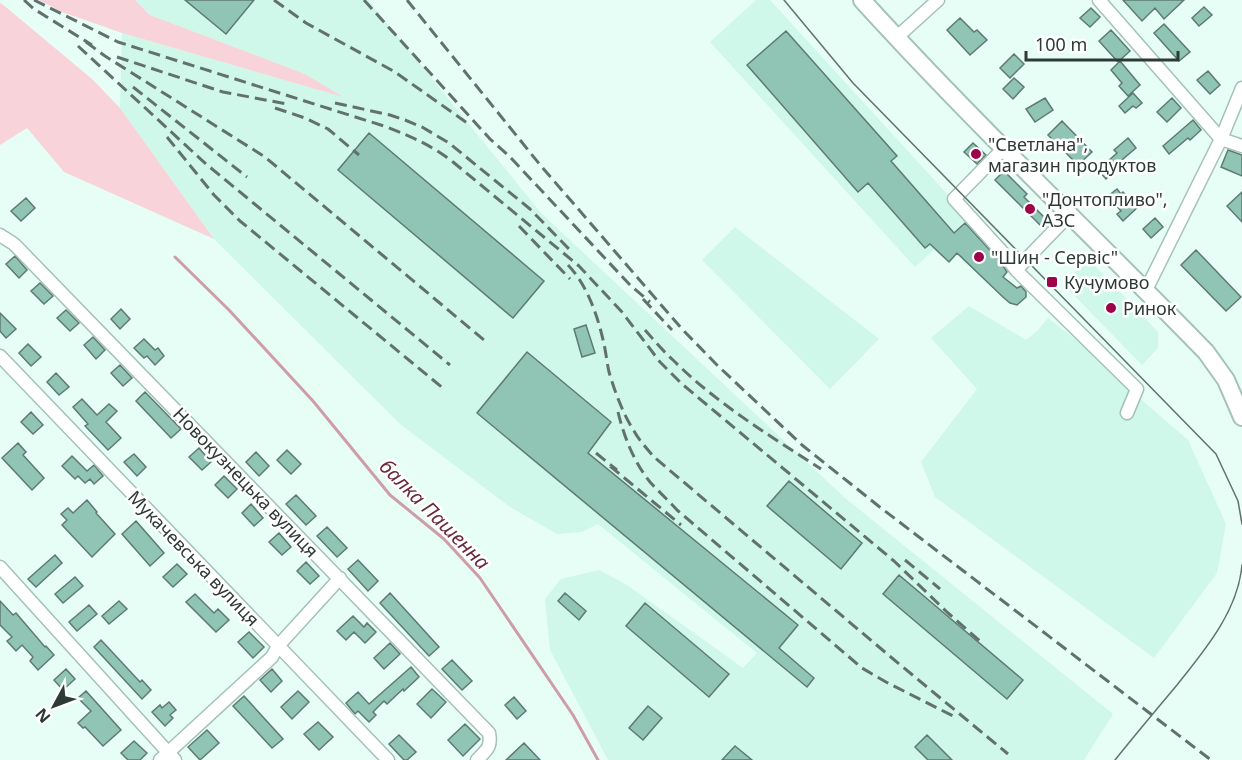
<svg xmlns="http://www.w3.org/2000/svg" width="1242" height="760" font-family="'Noto Sans',sans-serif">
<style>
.built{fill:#cff7ea}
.green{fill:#f9d3da}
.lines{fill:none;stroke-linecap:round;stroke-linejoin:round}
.stream{stroke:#ce9da7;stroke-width:3}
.building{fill:#90c5b5;stroke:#5e7a71;stroke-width:1.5}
.minor-casing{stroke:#a4c2b8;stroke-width:15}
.major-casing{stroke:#a4c2b8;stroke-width:20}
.minor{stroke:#fff;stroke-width:12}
.major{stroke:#fff;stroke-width:16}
.tram{stroke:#62716c;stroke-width:1.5}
.rail{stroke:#62716c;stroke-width:3;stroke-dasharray:12 6;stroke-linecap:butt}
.poi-dot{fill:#9e0248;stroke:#fff;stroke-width:2}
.labels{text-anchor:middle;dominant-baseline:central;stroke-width:5;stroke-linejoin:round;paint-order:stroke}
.poi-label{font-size:18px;fill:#2e3a36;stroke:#fff;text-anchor:start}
.street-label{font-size:18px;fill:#2e3a36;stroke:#fff}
.water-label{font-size:20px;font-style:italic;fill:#692b3c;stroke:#fff}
</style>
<rect width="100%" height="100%" fill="#e6fef6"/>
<!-- built -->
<path class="built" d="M135,0H368L541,213L845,498L1113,714L1084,760H608L550,650L545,599L561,579L599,570L627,585L743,668L757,653L598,524L582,532L557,534L510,507L400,424L214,239L120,108L122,33L340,96L305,74L150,15Z
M756,0H770L969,218L915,267L710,42Z
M735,227L879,339L830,389L702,260Z
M1088,259L1158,332V348L1142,365L1063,284Z
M969,306L1026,340L1038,330L1048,318L1117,372L1115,377L1188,440L1226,524L1217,573L1154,658L935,497L921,462L977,389L931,338Z"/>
<!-- green -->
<path class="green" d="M39,0H135L150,15L305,74L343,97L122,33L62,12Z
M1,3L92,79L120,108L214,239L64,172L27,128L0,145V4Z"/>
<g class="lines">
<!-- stream -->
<path class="stream" d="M175,257L229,310L313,401L390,495L444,539L480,578L573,715L598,760"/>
</g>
<!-- building -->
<path class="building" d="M185,0H254L226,34Z
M1123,0H1184L1164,19L1155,8L1142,21Z
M1204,7L1212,15L1199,26L1192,18Z
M1091,8L1100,17L1090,27L1080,18Z
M960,18L974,32L977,30L987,40L970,55L947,30Z
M1164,24L1190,52L1179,61L1154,33Z
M1111,30L1130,51L1118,62L1099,41Z
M786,31L897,156L891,161L954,233L965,223L999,260L1007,272L1003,277L1017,288L1021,286L1026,292V297L1017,305L1010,303L1004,298L957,253L949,262L930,244L925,248L868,183L858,192L747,65Z
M1014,54L1024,64L1010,78L1000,68Z
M1120,61L1140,85L1128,96L1119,86L1122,83L1111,70Z
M1208,71L1220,85L1210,94L1197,80Z
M1014,78L1024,87L1013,99L1003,89Z
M1133,93L1142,103L1136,108L1133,106L1125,113L1119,106Z
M1045,98L1053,110L1035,122L1026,109Z
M1172,98L1181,108L1167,122L1157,112Z
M1193,120L1201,130L1190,140L1188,138L1169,154L1163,146Z
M1062,121L1092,152L1078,165L1048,135Z
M369,133L544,281L513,318L338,170Z
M1128,138L1136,148L1116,165L1118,168L1106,179L1098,170L1117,153L1114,150Z
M973,143L986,155L977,164L964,152Z
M1228,150L1242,155V176L1221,167Z
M1004,171L1027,194L1024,197L1048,221L1042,227L995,180Z
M1117,189L1121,194L1123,192L1131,201L1133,200L1139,206L1123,221L1117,214L1121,211L1108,196Z
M1242,192V222L1227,206Z
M26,198L35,208L21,221L11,211Z
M1155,218L1163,227L1151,238L1143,229Z
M1196,250L1241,297L1226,311L1181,265Z
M15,256L27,270L19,278L6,264Z
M40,283L53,296L44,304L31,291Z
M121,309L130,319L120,329L111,319Z
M66,310L79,323L70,331L57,318Z
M0,313L16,329L6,338L0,331Z
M586,325L595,353L582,357L574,329Z
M93,337L105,350L96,359L84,345Z
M144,339L155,350L158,348L164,356L155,365L147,356L144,358L134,348Z
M28,344L41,357L31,366L19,353Z
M527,352L611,422L588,453L798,625L779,648L814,678L807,687L477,413Z
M120,365L132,378L123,386L111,373Z
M56,373L69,387L59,395L47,382Z
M145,392L181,429L171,438L136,401Z
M82,399L97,415L109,404L117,411L106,422L121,438L108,450L85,426L88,424L73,407Z
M31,412L43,425L33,434L21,422Z
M18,443L26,452L23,455L44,478L32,490L2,458Z
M199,448L211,462L202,470L189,457Z
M287,450L301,464L291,474L277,460Z
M256,452L269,466L259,476L246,462Z
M134,454L146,467L137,476L124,462Z
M72,456L87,471L94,465L103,476L94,484L90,479L85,483L78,476L75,479L62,466Z
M224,476L237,489L228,498L215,485Z
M789,481L862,543L841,569L767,506Z
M296,495L316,516L306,525L286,504Z
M87,500L97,512L96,513L115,534L92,557L62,525L67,520L61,514L68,508L73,513Z
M251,504L263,518L254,526L242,513Z
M136,521L164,553L150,566L122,534Z
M327,527L347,548L337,557L317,536Z
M279,533L291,547L282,555L269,542Z
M55,555L62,563L36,587L28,579Z
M358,560L378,581L368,591L348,569Z
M306,562L319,576L310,584L297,571Z
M177,564L187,574L173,587L163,577Z
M899,575L1023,680L1007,699L883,594Z
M75,577L83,586L63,603L55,594Z
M390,593L439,647L429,656L380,603Z
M565,593L586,611L579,620L558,601Z
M195,594L214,613L218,609L229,620L216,632L186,602Z
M0,601L13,615L16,613L45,647L46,646L54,655L38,670L30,661L33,657L22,645L16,651L7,641L12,637L0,625Z
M119,601L127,609L109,624L102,616Z
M645,603L729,674L709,697L626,626Z
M89,605L97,614L77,631L69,622Z
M353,616L364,627L367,623L376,632L365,643L354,632L346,640L337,631Z
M249,632L264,647L253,658L238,642Z
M101,640L140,682L142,680L151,690L142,699L94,647Z
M390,643L400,654L384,669L374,658Z
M452,660L472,681L462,690L442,669Z
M411,667L419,677L404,691L403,689L387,704L384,701L373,712L376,715L369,722L358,711L355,714L346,703L358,692L369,704Z
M66,669L75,679L63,690L54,680Z
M272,669L282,681L271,692L260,680Z
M432,689L446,702L431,718L417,704Z
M86,691L121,730L103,746L85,727L83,728L78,723L91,711L78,698Z
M298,691L309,702L292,719L281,707Z
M244,696L283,739L272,748L233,706Z
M514,697L526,711L517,719L505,705Z
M169,702L176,710L170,715L173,718L165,726L152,712L160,705L162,708Z
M648,706L662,718L643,740L629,728Z
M318,722L333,737L319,750L304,734Z
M465,724L480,739L463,756L448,740Z
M207,730L219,743L200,760L188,747Z
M399,735L416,752L407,760H404L389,744Z
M927,735L952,760H928L915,747Z
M134,741L147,753L140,760H128L121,753Z
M524,743L540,760H506Z
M735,746L752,760H722Z"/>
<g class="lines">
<!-- minor casing -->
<g class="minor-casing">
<path id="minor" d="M1099,0L1221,139L1242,146
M896,38L938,0
M1004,148L954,199L1005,255L1016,270
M1070,214L1016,270L1137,389L1127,413
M0,235L14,244L489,733C492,748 486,750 477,760
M1146,290L1221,139L1242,88
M0,356L388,760
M0,567L175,760
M160,760L272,657L278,646L340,578"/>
</g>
<!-- major casing -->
<g class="major-casing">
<path id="major" d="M862,0C972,121 1091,234 1206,352L1226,380L1242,417"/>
</g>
<!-- minor -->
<use href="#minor" class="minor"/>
<!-- major -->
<use href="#major" class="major"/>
<!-- tram -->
<path class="tram" d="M784,0L853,83L1216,454L1238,501L1242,524
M1115,760C1135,735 1156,710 1177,685C1205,650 1238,611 1242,565"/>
<!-- rail -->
<path class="rail" d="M24,0L34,9L92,45
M34,0L118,42L387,127C412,137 431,145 453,162L579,266L622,312L660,362L682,384L894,561L948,613L981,642
M274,0L306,23L395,72L470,125
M364,0L490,139L510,157L631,286L650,302
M407,0L541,166L682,329L716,364L802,445L881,508L1211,760
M86,42L105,56L265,157L484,340
M78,46L206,164L450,365
M117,57L223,92L287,104
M133,87L247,177
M335,103L390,115L405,120L422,127L449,143L530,209L569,249
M275,108L305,118L328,129L359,155
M167,137L214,195L240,221L444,389
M519,226L570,279
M568,265C588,286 598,317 604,344C606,353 607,363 609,372C615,392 623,414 634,431C639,440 647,449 654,457L892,658L1008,754
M643,299L672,330
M645,330C654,340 663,351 673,360C716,403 770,436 821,469
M618,412C624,437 634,462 650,482C658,491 668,500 677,510L862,668L886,682L955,717
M596,453L617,470
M610,466L681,525
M905,560L940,589"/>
</g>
<!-- markers -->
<g class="poi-dot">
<circle cx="976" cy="154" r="6"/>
<circle cx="1030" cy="209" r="6"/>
<circle cx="979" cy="257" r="6"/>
<rect x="1046" y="276" width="12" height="12" rx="3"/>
<circle cx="1111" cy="308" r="6"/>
</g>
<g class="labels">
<!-- poi labels -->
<g class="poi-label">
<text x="988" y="144">"Светлана",<tspan x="988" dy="21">магазин продуктов</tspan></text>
<text x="1042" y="199">"Донтопливо",<tspan x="1042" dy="21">АЗС</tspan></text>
<text x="991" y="257">"Шин - Сервіс"</text>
<text x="1064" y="282">Кучумово</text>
<text x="1123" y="308">Ринок</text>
</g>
<!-- street labels -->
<g class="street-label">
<text transform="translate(246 482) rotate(46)">Новокузнецька вулиця</text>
<text transform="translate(194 558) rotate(46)">Мукачевська вулиця</text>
</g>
<!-- water labels -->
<g class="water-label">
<text transform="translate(435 514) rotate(45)">балка Пашенна</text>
</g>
</g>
<!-- north arrow -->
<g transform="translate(54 706) rotate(229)" stroke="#ffffff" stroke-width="4.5" paint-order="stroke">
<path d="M0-4.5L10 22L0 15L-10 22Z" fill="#2e3a36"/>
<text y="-9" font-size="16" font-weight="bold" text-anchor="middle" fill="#2e3a36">N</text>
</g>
<!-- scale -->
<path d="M1026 51v9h152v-9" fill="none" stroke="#2e3a36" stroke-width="3"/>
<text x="1035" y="51" font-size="18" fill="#2e3a36" stroke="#ffffff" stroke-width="4.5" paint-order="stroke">100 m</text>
</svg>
